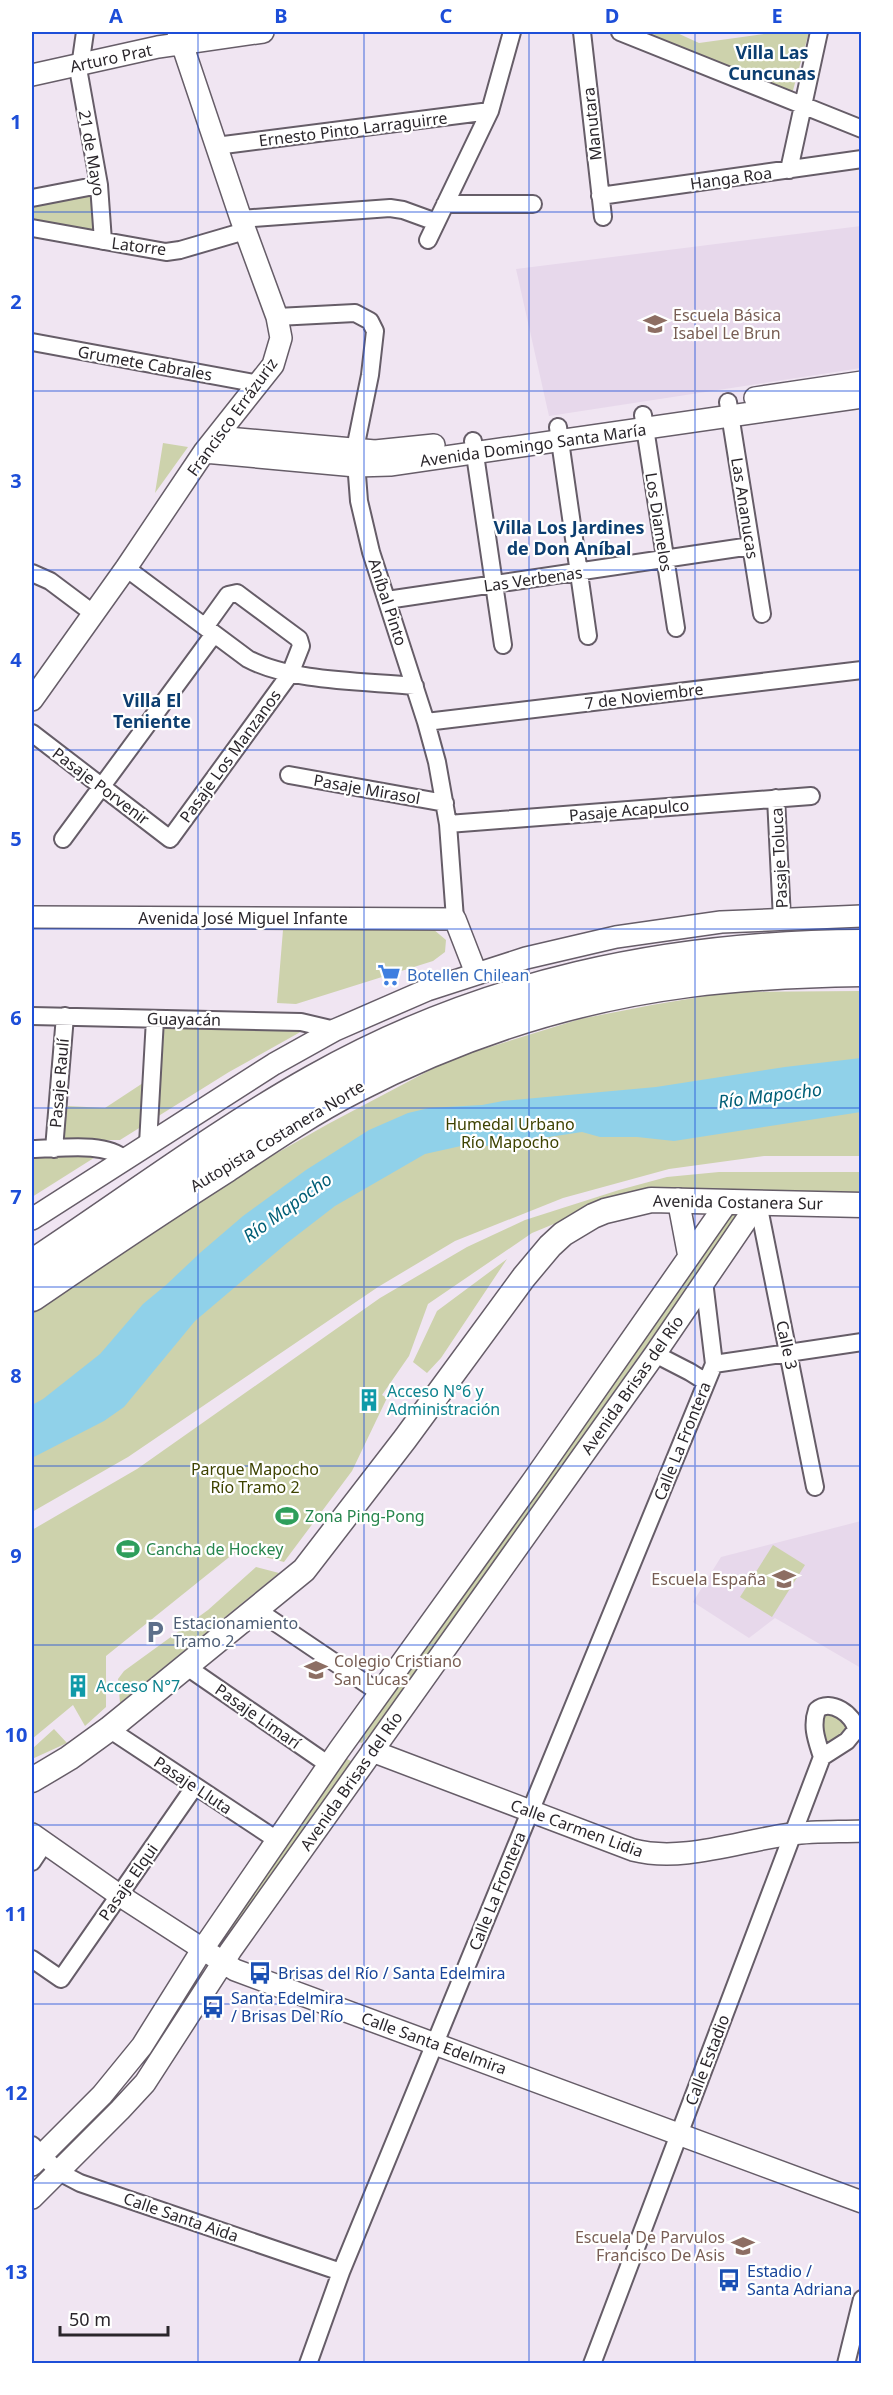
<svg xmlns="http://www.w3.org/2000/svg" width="893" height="2395" viewBox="0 0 893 2395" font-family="'Noto Sans',sans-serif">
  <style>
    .built { fill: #e7d8eb }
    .green { fill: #cdd2ac }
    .water { fill: #90d1e9 }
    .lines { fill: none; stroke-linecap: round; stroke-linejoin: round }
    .minor-casing { stroke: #665d68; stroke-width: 20 }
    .tertiary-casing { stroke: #665d68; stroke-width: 24 }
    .secondary-casing { stroke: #665d68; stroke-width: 27 }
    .motorway-casing { stroke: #665d68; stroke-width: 33 }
    .minor { stroke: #fff; stroke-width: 16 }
    .tertiary { stroke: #fff; stroke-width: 21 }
    .secondary { stroke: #fff; stroke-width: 24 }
    .motorway { stroke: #fff; stroke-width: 30 }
    .grid { fill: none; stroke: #1d4ed8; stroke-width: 1.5; stroke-opacity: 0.55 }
    .labels { text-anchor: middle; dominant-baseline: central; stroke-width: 4.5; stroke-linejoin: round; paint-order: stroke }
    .street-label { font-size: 16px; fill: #2a262b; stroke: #fff }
    .education-label { font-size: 16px; fill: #785e54; stroke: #fff; text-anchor: start }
    .shop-label { font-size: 16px; fill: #366cbe; stroke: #fff; text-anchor: start }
    .park-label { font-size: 16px; fill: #3d4200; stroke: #fff }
    .culture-label { font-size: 16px; fill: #0d838f; stroke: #fff; text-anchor: start }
    .leisure-label { font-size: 16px; fill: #27864d; stroke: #fff; text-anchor: start }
    .service-label { font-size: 16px; fill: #4e5e75; stroke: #fff; text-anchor: start }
    .transit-label { font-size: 16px; fill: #164399; stroke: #fff; text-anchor: start }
    .neighbourhood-label { font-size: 18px; font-weight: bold; fill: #0c3e70; stroke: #fff }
    .water-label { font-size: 18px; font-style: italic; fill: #005e76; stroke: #fff }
    .neatline { fill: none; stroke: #1d4ed8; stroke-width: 2 }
    .grid-label { font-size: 20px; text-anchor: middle; font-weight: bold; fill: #1d4ed8 }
  </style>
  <rect width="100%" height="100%" fill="#f0e5f2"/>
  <path class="built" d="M861 226V368L549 416 516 269Z
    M861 1521V1668L775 1618 749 1638 693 1602 721 1557Z"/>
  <path class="green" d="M639 32H675L699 43 778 32H809L792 94Z
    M94 192 95 234 32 221V205Z
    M163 443 188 447 155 493Z
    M433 929 446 940 445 952 433 961 296 1004 277 1003 283 930Z
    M861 991V1156H764L669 1169 563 1198 455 1241 378 1287 128 1457 32 1512V1310L182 1207 328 1124 451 1059 580 1019 652 1005 730 992Z
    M148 1025 304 1030 229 1072 120 1140H62L68 1106 105 1108 143 1083Z
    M32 1156H97L32 1197Z
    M719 1172H861V1198L583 1212 532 1233 428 1304 409 1356 382 1395 387 1398 352 1471 284 1562 238 1550 106 1656V1707L85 1726 73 1705 32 1739V1530L137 1469 380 1298 467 1247 525 1220 619 1190 667 1177Z
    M730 1210 738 1214V1216L380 1723 362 1743 352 1740Z
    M507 1259 441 1358 427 1373 413 1362 437 1311Z
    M773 1545 805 1565 772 1617 740 1597Z
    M256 1567 279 1573 120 1703 118 1679 124 1671 208 1610Z
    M831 1712 850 1725V1730L833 1744 820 1736 818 1727 826 1713Z
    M54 1729 67 1743 32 1759V1749Z
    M347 1759 351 1761V1765L225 1950 215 1945 342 1760Z"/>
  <path class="water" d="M861 1058V1112L674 1141 637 1137H600L582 1132 489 1146 470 1144 425 1154 335 1206 287 1243 195 1321 124 1407 104 1421 32 1458V1405L43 1399 100 1354 143 1304 166 1285 201 1252 243 1216 306 1170 369 1130 408 1113 429 1108 482 1105 503 1101 656 1087 785 1067Z"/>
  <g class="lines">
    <g class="minor-casing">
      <path id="minor" d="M85 32 79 74 99 185 103 241
        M582 32 603 217
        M620 32 862 129
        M216 146 490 111
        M789 170 819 32
        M600 196 862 159
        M32 198 99 185
        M445 204H533
        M241 219 390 208 403 210 436 222
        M32 228 166 252 180 250 245 231
        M428 240 490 111 512 32
        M277 317 355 313 370 321 375 331 370 375 355 449 359 501 371 552 426 722 437 762 448 824 455 919
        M32 342 259 384
        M728 402 762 614
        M643 415 676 628
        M558 427 588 636
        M473 441 503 645
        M126 568 248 659C291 682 365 681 415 686
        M32 573 50 581 94 614
        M387 600 751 546
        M426 722 862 670
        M32 733 170 839 290 674 301 646 299 639 237 593 228 595 205 627
        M289 775 445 803
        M776 798 782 919
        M448 824 811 796
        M63 839 214 634
        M32 1016 301 1022 335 1030
        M148 1144 155 1019
        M32 1149C57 1149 105 1141 124 1159
        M54 1149 65 1016
        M758 1203 815 1487
        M655 1354 690 1372 706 1382
        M714 1364 862 1342
        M257 1610 380 1693
        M187 1667 329 1765
        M109 1729 277 1840
        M32 1862 44 1844
        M32 1959 61 1979 195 1786
        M32 2145 59 2172 80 2183 341 2272
        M308 2364 341 2272 714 1364 704 1281
        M592 2364 822 1757 847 1741 856 1730C855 1715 830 1698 817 1710 811 1727 817 1741 822 1757
        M846 2364 862 2299"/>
    </g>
    <g class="tertiary-casing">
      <path id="tertiary" d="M32 75 158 47 263 32
        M755 398 862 382
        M216 437 375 451 434 445
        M204 452 356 466 390 465 862 397
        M32 700 126 568 204 452 273 365 281 338 277 317 241 219 178 32
        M32 917 455 919 476 973
        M678 1199 689 1257
        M32 1219 274 1064 335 1030 427 990 526 958 616 937 721 922 862 916
        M372 1751 633 1850C684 1863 742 1840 792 1834 815 1831 839 1832 862 1831
        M32 1834 119 1895 235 1970 862 2202
        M32 2165 102 2095 142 2046 202 1950 339 1750 534 1479 728 1201
        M32 2198 120 2110 145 2083 231 1950 655 1354 758 1203"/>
    </g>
    <g class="secondary-casing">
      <path id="secondary" d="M32 1780 69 1758 109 1729 304 1570 405 1439 524 1277 550 1246 563 1234 593 1216 605 1211 651 1200 862 1205"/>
    </g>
    <g class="motorway-casing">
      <path id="motorway" d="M32 1265C126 1203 216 1135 314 1080 484 984 668 946 862 945
        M32 1296C96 1252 160 1209 226 1167 268 1139 309 1111 354 1088 458 1034 572 997 688 982 746 974 804 972 862 971"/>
    </g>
    <use href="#minor" class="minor"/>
    <use href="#tertiary" class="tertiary"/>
    <use href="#secondary" class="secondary"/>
    <use href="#motorway" class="motorway"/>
  </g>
  <path class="grid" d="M198 32V2364M364 32V2364M529 32V2364M695 32V2364M32 212H862M32 391H862M32 570H862M32 750H862M32 929H862M32 1108H862M32 1287H862M32 1466H862M32 1645H862M32 1825H862M32 2004H862M32 2183H862"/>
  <defs>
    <g id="school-bare" transform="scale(1.8)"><path d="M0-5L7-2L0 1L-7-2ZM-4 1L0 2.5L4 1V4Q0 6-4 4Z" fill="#8d6e63" stroke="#fff" stroke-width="2.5" paint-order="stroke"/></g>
    <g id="supermarket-bare" transform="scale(1.8)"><path d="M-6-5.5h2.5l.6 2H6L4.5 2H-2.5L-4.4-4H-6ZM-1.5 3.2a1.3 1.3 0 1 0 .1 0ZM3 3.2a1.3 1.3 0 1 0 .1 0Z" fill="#3f7fe0" stroke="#fff" stroke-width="2.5" paint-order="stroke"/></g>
    <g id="building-bare" transform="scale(1.8)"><path d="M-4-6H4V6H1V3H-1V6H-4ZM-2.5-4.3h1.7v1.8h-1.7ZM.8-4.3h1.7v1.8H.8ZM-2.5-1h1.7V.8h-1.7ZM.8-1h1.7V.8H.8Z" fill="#0f9aa8" stroke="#fff" stroke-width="2.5" paint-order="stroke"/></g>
    <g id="stadium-bare" transform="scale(1.8)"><path d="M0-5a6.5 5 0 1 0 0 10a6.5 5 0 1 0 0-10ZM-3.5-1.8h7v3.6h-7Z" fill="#2e9e5b" stroke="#fff" stroke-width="2.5" paint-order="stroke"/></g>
    <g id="parking-bare" transform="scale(1.8)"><path d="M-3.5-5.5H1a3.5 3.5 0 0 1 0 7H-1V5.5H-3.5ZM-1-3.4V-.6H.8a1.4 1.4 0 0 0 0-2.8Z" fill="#5c6f8a" stroke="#fff" stroke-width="2.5" paint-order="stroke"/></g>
    <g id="bus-bare" transform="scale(1.8)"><path d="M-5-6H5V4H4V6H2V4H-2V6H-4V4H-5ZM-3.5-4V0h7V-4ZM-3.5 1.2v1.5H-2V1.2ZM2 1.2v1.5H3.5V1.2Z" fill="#1a4fb4" stroke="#fff" stroke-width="2.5" paint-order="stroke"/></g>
  </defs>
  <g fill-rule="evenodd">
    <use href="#school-bare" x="655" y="324"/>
    <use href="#supermarket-bare" x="389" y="975"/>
    <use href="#building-bare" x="369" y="1400"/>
    <use href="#stadium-bare" x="287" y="1516"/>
    <use href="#stadium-bare" x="128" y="1549"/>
    <use href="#school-bare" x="784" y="1579"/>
    <use href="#parking-bare" x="155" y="1632"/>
    <use href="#school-bare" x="316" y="1670"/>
    <use href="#building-bare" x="78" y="1686"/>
    <use href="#bus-bare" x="260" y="1973"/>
    <use href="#bus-bare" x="213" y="2007"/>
    <use href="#school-bare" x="743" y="2246"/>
    <use href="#bus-bare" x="729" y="2280"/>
  </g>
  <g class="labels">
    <g class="street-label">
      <text transform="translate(111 58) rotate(-12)">Arturo Prat</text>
      <text transform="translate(592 124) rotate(-96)">Manutara</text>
      <text transform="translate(353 129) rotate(-7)">Ernesto Pinto Larraguirre</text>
      <text transform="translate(92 153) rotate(80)">21 de Mayo</text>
      <text transform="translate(731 178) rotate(-8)">Hanga Roa</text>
      <text transform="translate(139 246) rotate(7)">Latorre</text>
      <text transform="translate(145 363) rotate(10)">Grumete Cabrales</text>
      <text transform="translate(232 417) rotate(-54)">Francisco Errázuriz</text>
      <text transform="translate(533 445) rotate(-8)">Avenida Domingo Santa María</text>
      <text transform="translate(745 508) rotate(81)">Las Ananucas</text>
      <text transform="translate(659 522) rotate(81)">Los Diamelos</text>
      <text transform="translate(533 579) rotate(-8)">Las Verbenas</text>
      <text transform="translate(388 602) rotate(72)">Aníbal Pinto</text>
      <text transform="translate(644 696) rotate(-7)">7 de Noviembre</text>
      <text transform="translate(230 756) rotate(-54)">Pasaje Los Manzanos</text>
      <text transform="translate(101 786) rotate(37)">Pasaje Porvenir</text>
      <text transform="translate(367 789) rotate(10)">Pasaje Mirasol</text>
      <text transform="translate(629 810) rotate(-5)">Pasaje Acapulco</text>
      <text transform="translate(779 858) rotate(-93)">Pasaje Toluca</text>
      <text x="243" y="918">Avenida José Miguel Infante</text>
      <text transform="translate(184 1019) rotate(1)">Guayacán</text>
      <text transform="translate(59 1083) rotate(-85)">Pasaje Raulí</text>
      <text transform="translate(277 1136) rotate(-31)">Autopista Costanera Norte</text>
      <text transform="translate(738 1202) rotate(1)">Avenida Costanera Sur</text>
      <text transform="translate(787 1345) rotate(78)">Calle 3</text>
      <text transform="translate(632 1385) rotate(-55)">Avenida Brisas del Río</text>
      <text transform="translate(682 1441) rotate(-68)">Calle La Frontera</text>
      <text transform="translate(258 1716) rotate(35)">Pasaje Limarí</text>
      <text transform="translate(351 1781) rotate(-55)">Avenida Brisas del Río</text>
      <text transform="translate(193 1785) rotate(34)">Pasaje Lluta</text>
      <text transform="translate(577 1828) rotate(20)">Calle Carmen Lidia</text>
      <text transform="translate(128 1882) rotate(-55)">Pasaje Elqui</text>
      <text transform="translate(497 1891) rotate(-68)">Calle La Frontera</text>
      <text transform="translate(434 2043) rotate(20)">Calle Santa Edelmira</text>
      <text transform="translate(707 2060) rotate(-69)">Calle Estadio</text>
      <text transform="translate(181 2217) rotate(19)">Calle Santa Aida</text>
    </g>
    <g class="education-label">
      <text x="673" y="315">Escuela Básica<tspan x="673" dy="18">Isabel Le Brun</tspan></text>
      <text x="766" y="1579" text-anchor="end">Escuela España</text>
      <text x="334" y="1661">Colegio Cristiano<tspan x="334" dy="18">San Lucas</tspan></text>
      <text x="725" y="2237" text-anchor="end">Escuela De Parvulos<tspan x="725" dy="18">Francisco De Asis</tspan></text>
    </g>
    <g class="shop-label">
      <text x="407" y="975">Botellen Chilean</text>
    </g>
    <g class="park-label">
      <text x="510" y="1124">Humedal Urbano<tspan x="510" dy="18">Río Mapocho</tspan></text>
      <text x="255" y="1469">Parque Mapocho<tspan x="255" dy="18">Río Tramo 2</tspan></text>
    </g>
    <g class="culture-label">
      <text x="387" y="1391">Acceso N°6 y<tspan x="387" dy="18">Administración</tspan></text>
      <text x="96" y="1686">Acceso N°7</text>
    </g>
    <g class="leisure-label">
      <text x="305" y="1516">Zona Ping-Pong</text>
      <text x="146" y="1549">Cancha de Hockey</text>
    </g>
    <g class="service-label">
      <text x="173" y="1623">Estacionamiento<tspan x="173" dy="18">Tramo 2</tspan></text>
    </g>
    <g class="transit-label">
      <text x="278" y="1973">Brisas del Río / Santa Edelmira</text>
      <text x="231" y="1998">Santa Edelmira<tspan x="231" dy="18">/ Brisas Del Río</tspan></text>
      <text x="747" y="2271">Estadio /<tspan x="747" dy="18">Santa Adriana</tspan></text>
    </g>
    <g class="neighbourhood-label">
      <text x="772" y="52">Villa Las<tspan x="772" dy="21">Cuncunas</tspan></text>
      <text x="569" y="527">Villa Los Jardines<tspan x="569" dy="21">de Don Aníbal</tspan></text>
      <text x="152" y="700">Villa El<tspan x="152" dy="21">Teniente</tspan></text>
    </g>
    <g class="water-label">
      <text transform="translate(770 1095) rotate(-7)">Río Mapocho</text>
      <text transform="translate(287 1207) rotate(-36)">Río Mapocho</text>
    </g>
  </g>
  <rect width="893" height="2395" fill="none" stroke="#ffffff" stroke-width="66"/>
  <path d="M60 2326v9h108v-9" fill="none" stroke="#2a262b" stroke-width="3"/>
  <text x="69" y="2326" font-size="18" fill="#2a262b" stroke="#ffffff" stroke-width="4.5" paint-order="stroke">50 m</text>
  <rect x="33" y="33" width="827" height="2329" class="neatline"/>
  <g class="grid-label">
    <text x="116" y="23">A</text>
    <text x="281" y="23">B</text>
    <text x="446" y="23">C</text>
    <text x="612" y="23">D</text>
    <text x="777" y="23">E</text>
    <text x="16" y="129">1</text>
    <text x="16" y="309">2</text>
    <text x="16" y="488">3</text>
    <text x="16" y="667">4</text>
    <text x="16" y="846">5</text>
    <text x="16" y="1025">6</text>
    <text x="16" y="1204">7</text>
    <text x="16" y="1383">8</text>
    <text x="16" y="1563">9</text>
    <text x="16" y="1742">10</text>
    <text x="16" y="1921">11</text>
    <text x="16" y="2100">12</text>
    <text x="16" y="2279">13</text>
  </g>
</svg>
